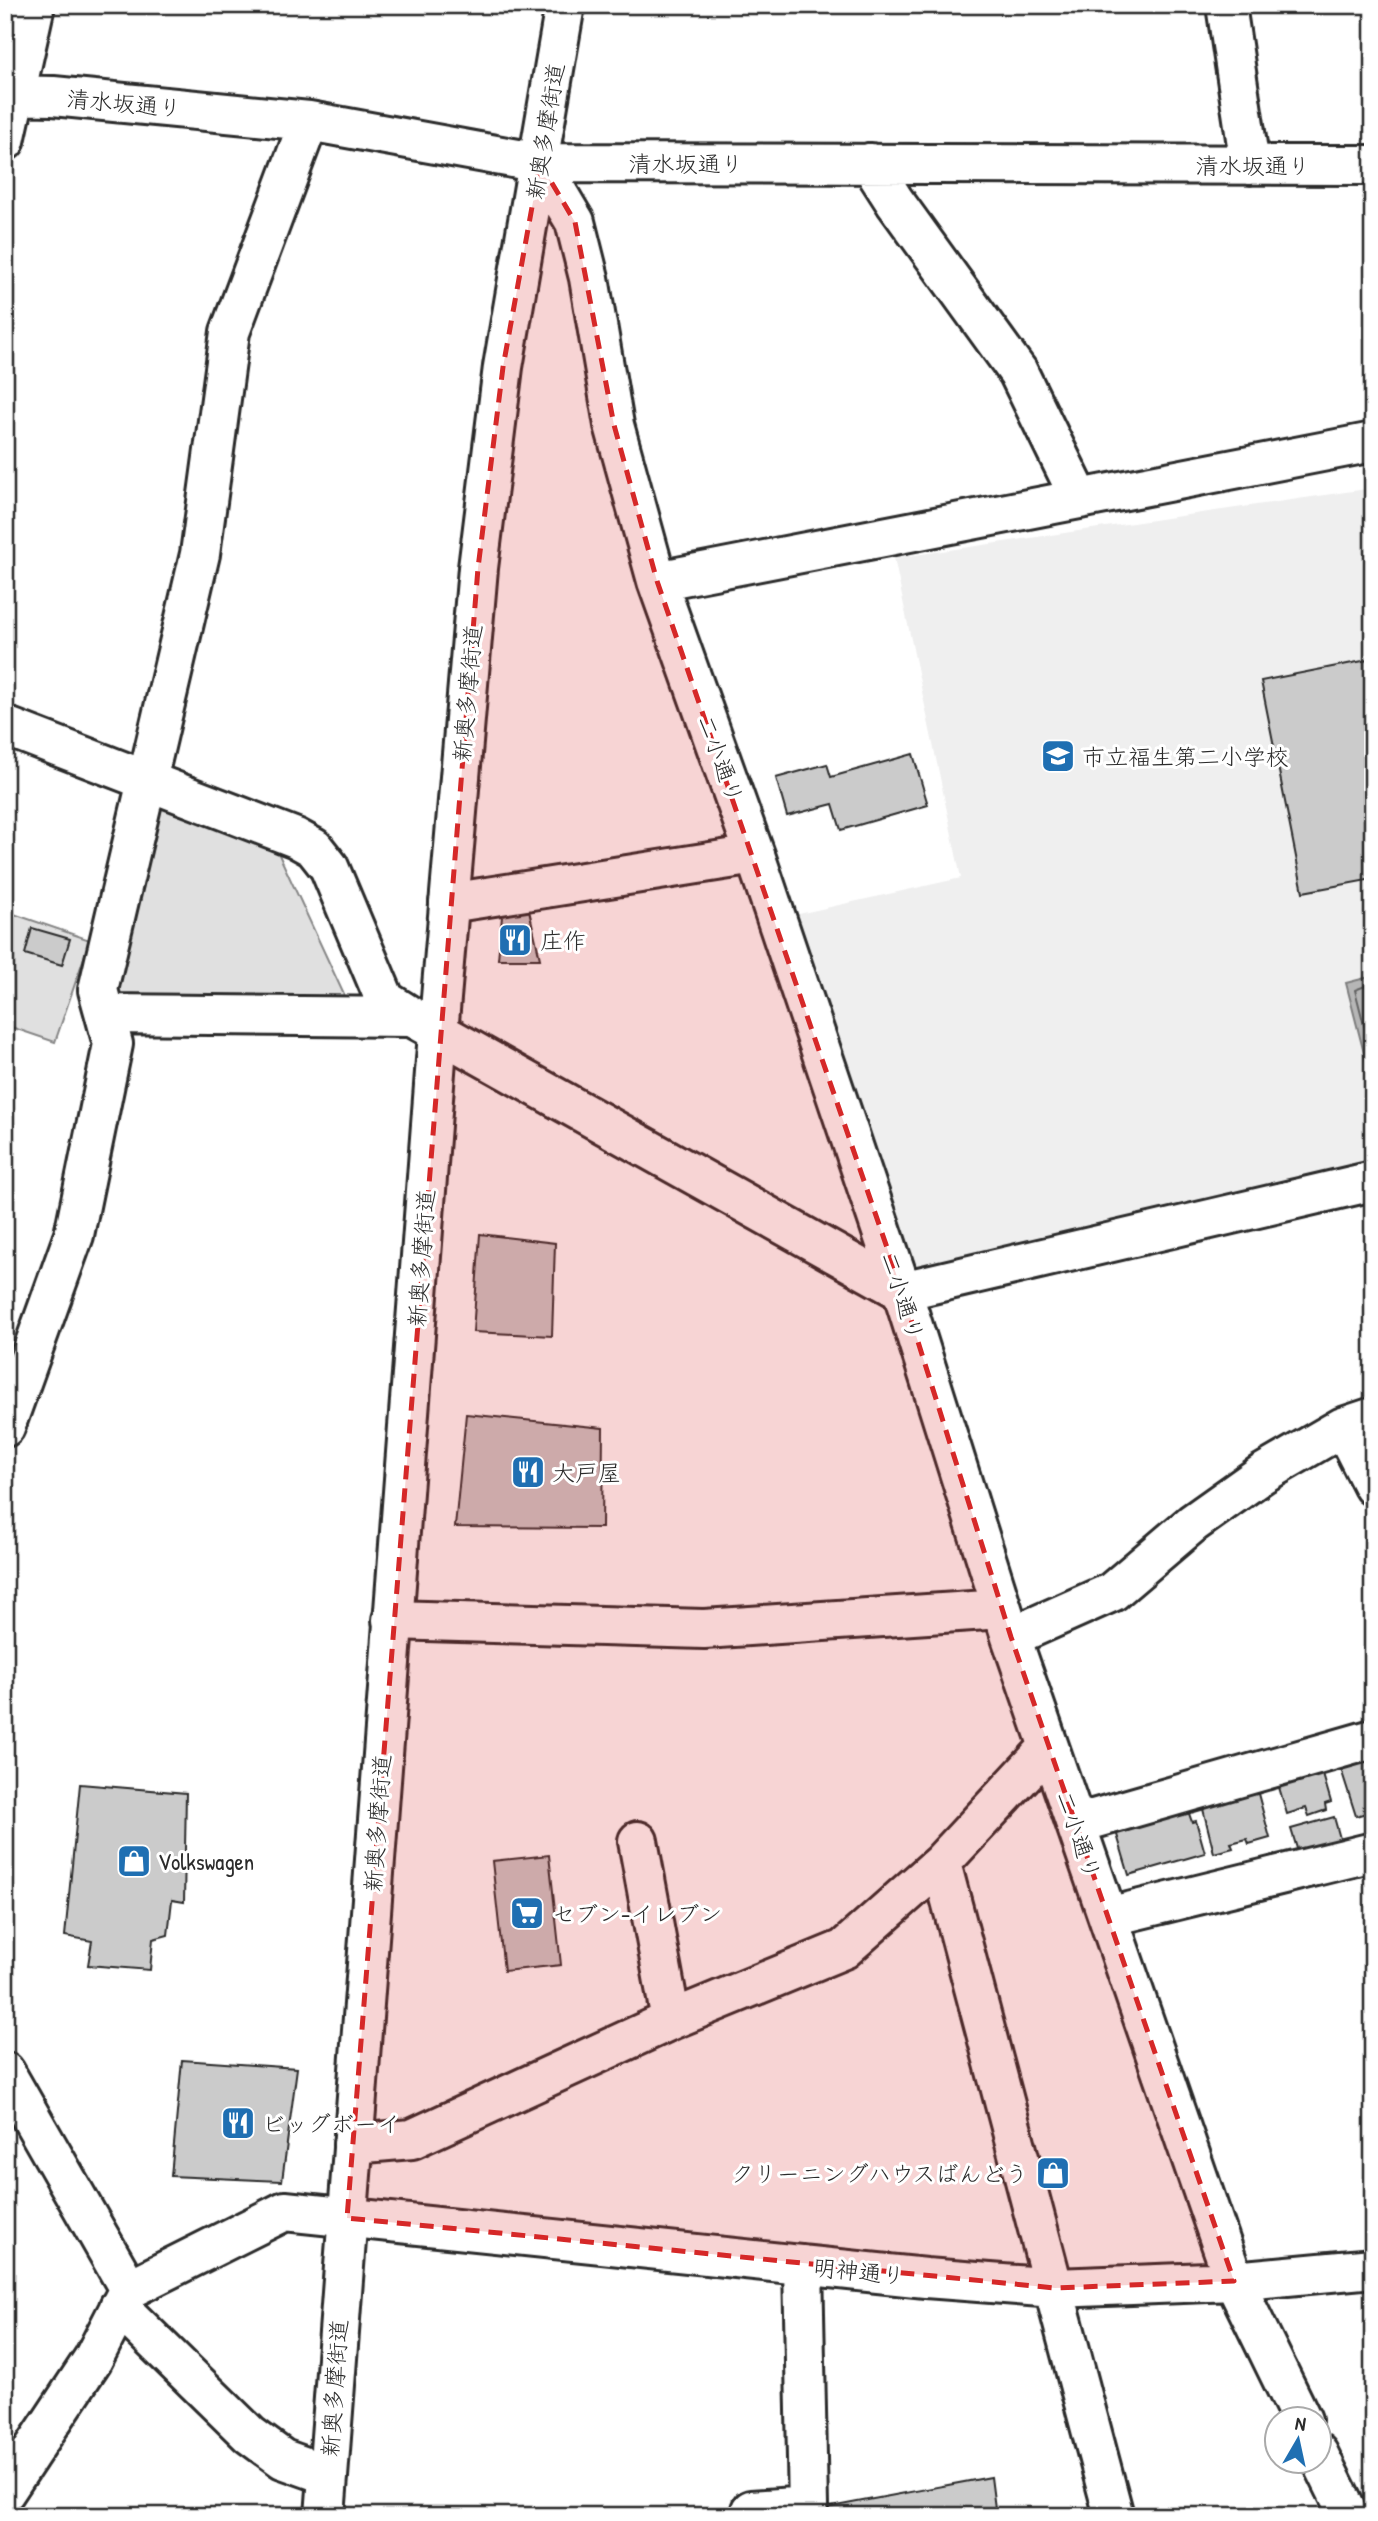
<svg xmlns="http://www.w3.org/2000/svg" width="1378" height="2521" viewBox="0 0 1378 2521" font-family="'Patrick Hand','Klee One',sans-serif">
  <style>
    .built { fill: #efefef }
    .green { fill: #e0e0e0; stroke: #868686; stroke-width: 2 }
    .water { fill: #b6b6b6; stroke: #7e7e7e; stroke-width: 2 }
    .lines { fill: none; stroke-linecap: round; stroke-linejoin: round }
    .shore { stroke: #636363; stroke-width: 2 }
    .building { fill: #cbcbcb; stroke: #2b2b2b; stroke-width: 2 }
    .minor-casing { stroke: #2b2b2b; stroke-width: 44 }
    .major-casing { stroke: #2b2b2b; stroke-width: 44 }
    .minor { stroke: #fff; stroke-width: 38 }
    .major { stroke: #fff; stroke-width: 38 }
    .marked { fill: #d62828; fill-opacity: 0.2; stroke: #d62828; stroke-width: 5; stroke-dasharray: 14 9; stroke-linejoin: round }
    .labels { text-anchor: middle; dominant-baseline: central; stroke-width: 6; stroke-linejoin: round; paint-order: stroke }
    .street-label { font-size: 23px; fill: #2b2b2b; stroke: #fff }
    .poi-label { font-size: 23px; fill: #2b2b2b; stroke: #fff; text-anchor: start }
  </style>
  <rect width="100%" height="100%" fill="#fff"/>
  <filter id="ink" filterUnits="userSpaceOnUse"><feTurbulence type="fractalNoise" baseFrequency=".0143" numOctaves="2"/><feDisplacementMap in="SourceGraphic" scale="14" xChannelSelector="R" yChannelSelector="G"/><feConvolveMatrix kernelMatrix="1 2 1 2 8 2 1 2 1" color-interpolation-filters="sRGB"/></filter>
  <g filter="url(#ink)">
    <path class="built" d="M1373 488V1162L917 1271 794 915 961 878 894 558Z"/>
    <path class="green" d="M149 800 275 846 346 999 117 1004Z
      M5 911 90 940 55 1042 5 1025Z"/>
    <path class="water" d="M1373 976V1088L1346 983Z"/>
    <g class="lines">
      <path class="shore" d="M1373 983 1355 990 1373 1060"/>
    </g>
    <path class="building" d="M1373 659V879L1303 892 1261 681Z
      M913 754 928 805 841 830 833 804 787 816 776 778 827 764 831 777Z
      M503 906 529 910 540 959H498Z
      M32 928 70 939 62 965 25 954Z
      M480 1234 555 1243 552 1336 473 1332Z
      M466 1414 603 1428 602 1528 455 1527Z
      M1373 1759V1811L1356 1816 1341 1769Z
      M1322 1771 1331 1802 1325 1804 1326 1810 1309 1816 1306 1808 1287 1814 1278 1784Z
      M80 1784 186 1793 184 1902 172 1900 168 1935 153 1939 150 1970 88 1965 92 1941 65 1936Z
      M1257 1790 1270 1838 1249 1844 1247 1839 1231 1843 1233 1848 1214 1853 1202 1805Z
      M1187 1808 1192 1822 1196 1821 1205 1853 1129 1875 1115 1828Z
      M1334 1817 1341 1842 1299 1855 1291 1829Z
      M549 1855 561 1965 504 1971 492 1861Z
      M182 2060 297 2068 282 2181 171 2176Z
      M991 2477 996 2516H826L825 2508Z"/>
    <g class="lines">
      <g class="minor-casing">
        <path id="minor" d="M1226 5 1250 165
          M5 95 53 96 309 121 540 163 1373 165
          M5 141 35 5
          M540 163 575 222 589 278 614 425 657 581 755 855 902 1291 1011 1637 1234 2281 1302 2420
          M870 163 895 202 1018 372 1080 499
          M657 581 1373 442
          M5 726 296 838 314 848 329 867 385 1000 412 1017
          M449 903 755 855
          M105 1014 412 1017 902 1291 1373 1181
          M5 1427 74 1235 113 1044 98 990 200 554 230 332 309 121
          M1343 1427 1373 1486
          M392 1620 704 1629 1002 1609
          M1011 1637 1112 1592 1193 1523 1262 1474 1343 1427 1373 1417
          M1076 1824 1373 1739
          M638 1841 671 2020
          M941 1863 1114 2516
          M1108 1917 1373 1852
          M5 2072 129 2289
          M353 2144 412 2139 671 2020 844 1949 941 1863 1049 1747
          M119 2307 250 2435 283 2459 328 2475
          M1318 2453 1349 2516
          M5 2492 93 2359 129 2289 285 2211 926 2278 1055 2288 1234 2281 1373 2268
          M751 2510 808 2506 803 2265"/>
      </g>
      <g class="major-casing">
        <path id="major" d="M325 2516 438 1033 478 568 503 367 565 5"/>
      </g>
      <use href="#minor" class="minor"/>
      <use href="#major" class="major"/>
    </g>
  </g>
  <path class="marked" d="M540 163 575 222 614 425 657 581 902 1291 1011 1637 1234 2281 1055 2288 347 2218 478 568 503 367Z"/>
  <defs>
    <g id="school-square" transform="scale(1.75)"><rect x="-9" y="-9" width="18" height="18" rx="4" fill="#1f6fb2" stroke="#fff"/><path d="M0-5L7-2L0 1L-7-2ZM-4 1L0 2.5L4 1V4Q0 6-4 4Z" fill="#fff"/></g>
    <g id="restaurant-square" transform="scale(1.75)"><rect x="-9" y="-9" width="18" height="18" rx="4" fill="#1f6fb2" stroke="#fff"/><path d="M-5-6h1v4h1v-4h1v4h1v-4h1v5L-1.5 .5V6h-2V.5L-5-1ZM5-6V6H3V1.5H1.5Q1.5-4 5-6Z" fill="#fff"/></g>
    <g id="shop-square" transform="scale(1.75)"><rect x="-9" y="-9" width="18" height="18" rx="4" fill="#1f6fb2" stroke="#fff"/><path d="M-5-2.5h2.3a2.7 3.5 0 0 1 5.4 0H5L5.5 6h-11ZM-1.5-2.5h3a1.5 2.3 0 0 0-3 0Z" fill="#fff"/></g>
    <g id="supermarket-square" transform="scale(1.75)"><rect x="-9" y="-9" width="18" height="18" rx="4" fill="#1f6fb2" stroke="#fff"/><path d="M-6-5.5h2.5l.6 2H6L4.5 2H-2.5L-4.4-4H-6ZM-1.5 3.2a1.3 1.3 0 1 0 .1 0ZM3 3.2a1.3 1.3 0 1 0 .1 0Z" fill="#fff"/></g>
  </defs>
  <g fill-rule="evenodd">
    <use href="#school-square" x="1058" y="756"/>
    <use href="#restaurant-square" x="515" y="940"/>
    <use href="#restaurant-square" x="528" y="1472"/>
    <use href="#shop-square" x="134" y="1861"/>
    <use href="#supermarket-square" x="527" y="1913"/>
    <use href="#restaurant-square" x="238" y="2123"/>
    <use href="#shop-square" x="1053" y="2173"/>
  </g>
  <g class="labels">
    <g class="street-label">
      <text transform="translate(124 103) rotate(5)">清水坂通り</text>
      <text transform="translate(545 131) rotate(-81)">新奥多摩街道</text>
      <text x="686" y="163">清水坂通り</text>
      <text x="1253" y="165">清水坂通り</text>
      <text transform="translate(467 693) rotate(-85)">新奥多摩街道</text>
      <text transform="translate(721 759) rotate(70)">二小通り</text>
      <text transform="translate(421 1258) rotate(-86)">新奥多摩街道</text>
      <text transform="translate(903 1296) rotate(72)">二小通り</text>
      <text transform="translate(377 1823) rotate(-86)">新奥多摩街道</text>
      <text transform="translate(1079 1835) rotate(71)">二小通り</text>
      <text transform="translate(859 2271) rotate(6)">明神通り</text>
      <text transform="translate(334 2388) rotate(-86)">新奥多摩街道</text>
    </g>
    <g class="poi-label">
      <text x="1082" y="756">市立福生第二小学校</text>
      <text x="540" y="940">庄作</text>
      <text x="552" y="1472">大戸屋</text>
      <text x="158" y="1861">Volkswagen</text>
      <text x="552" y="1913">セブン-イレブン</text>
      <text x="262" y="2123">ビッグボーイ</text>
      <text x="1028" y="2173" text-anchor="end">クリーニングハウスばんどう</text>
    </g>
  </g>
  <rect width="1378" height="2521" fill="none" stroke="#fff" stroke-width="28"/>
  <rect x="14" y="14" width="1350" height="2493" fill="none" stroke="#2b2b2b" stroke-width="2.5" filter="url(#ink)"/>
  <g transform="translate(1298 2440) rotate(9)"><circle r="33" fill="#ffffff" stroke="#aaaaaa" stroke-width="2"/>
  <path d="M0-5L12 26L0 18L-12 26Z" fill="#1f6fb2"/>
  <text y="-10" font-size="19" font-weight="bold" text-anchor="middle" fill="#2b2b2b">N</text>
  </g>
</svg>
